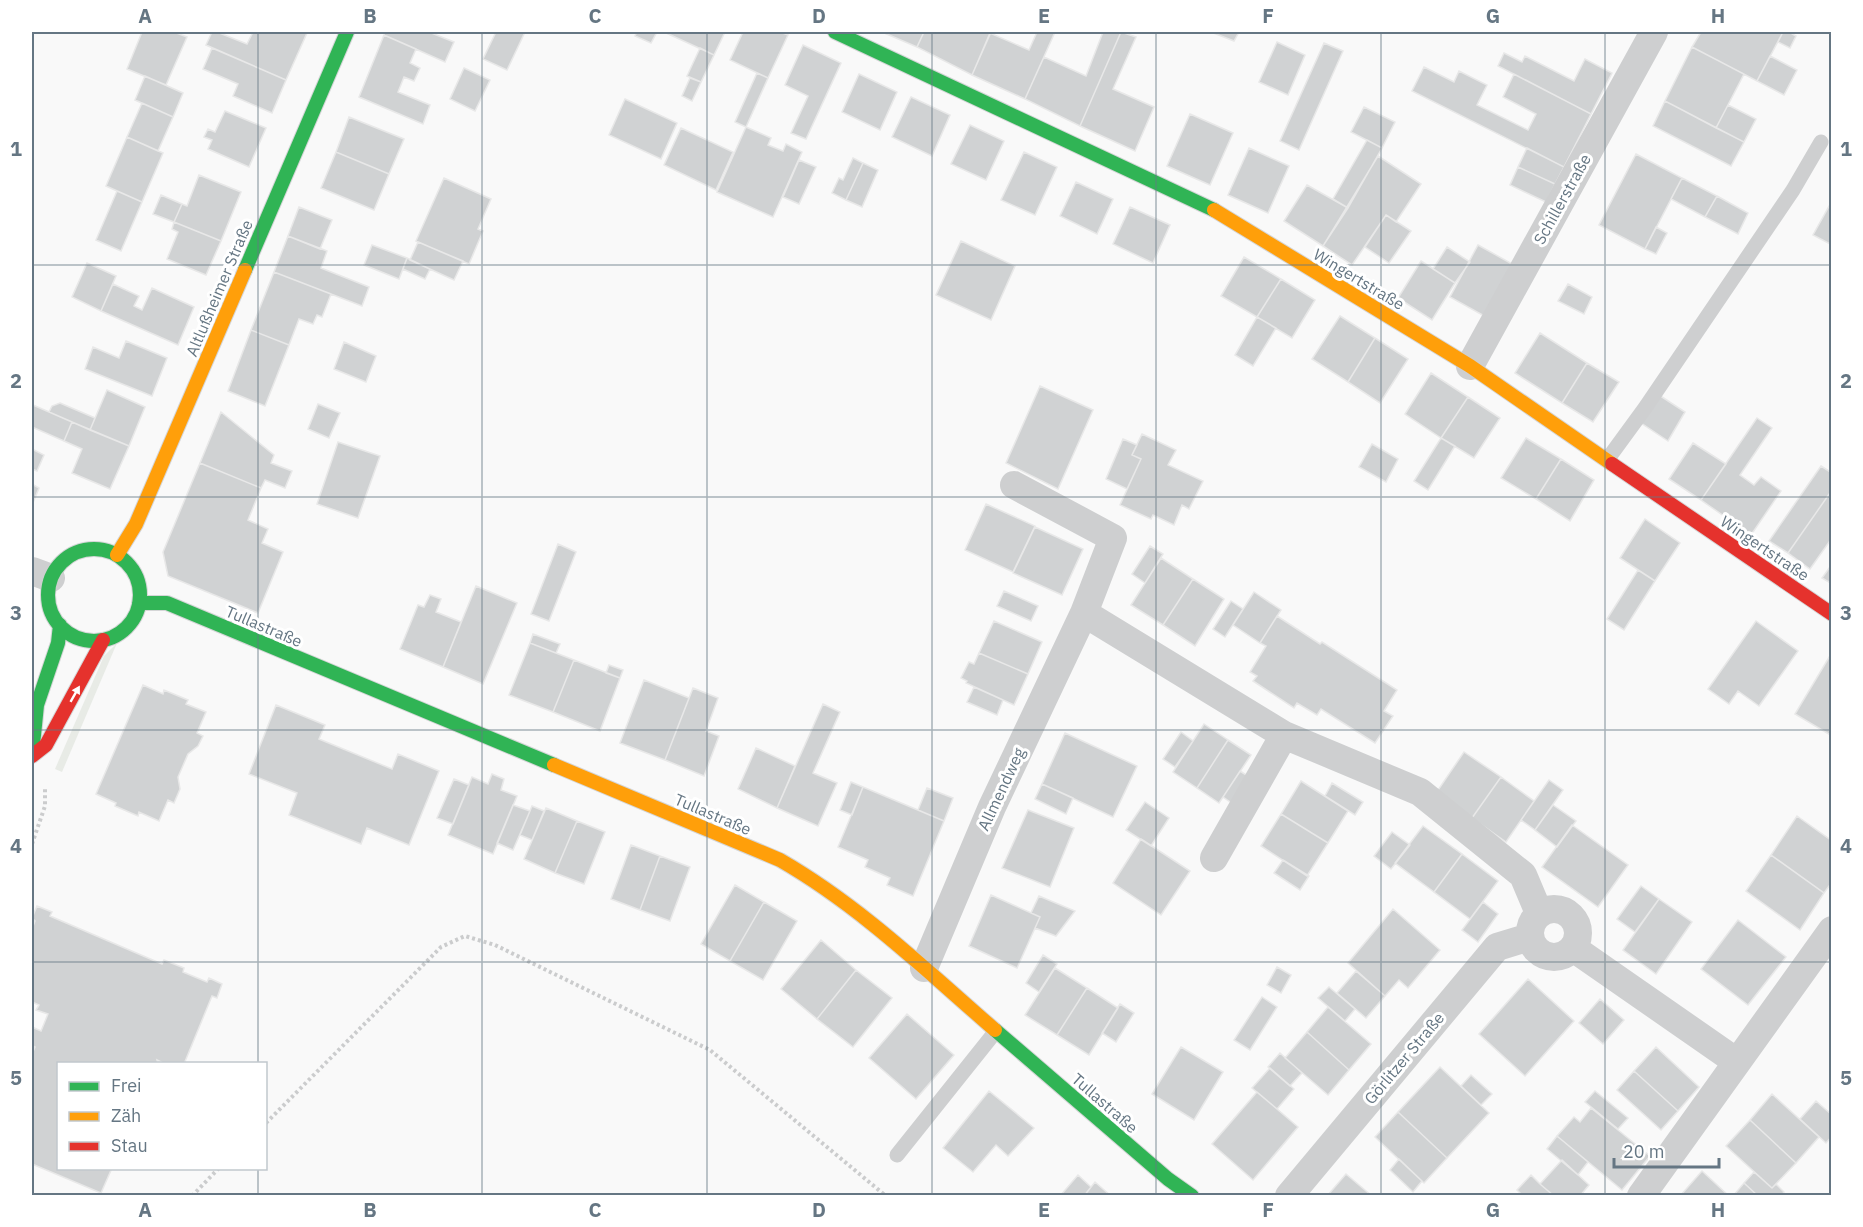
<svg xmlns="http://www.w3.org/2000/svg" width="1863" height="1227" viewBox="0 0 1863 1227" font-family="'IBM Plex Sans',sans-serif">
  <style>
    .green { fill: #e8ebe6 }
    .building { fill: #d0d2d3; stroke: #e8e8e8; stroke-width: 1.5 }
    .lines { fill: none; stroke-linecap: round; stroke-linejoin: round }
    .fast-casing { stroke: #d5d6d7; stroke-width: 16 }
    .slow-casing { stroke: #d5d6d7; stroke-width: 16 }
    .jam-casing { stroke: #d5d6d7; stroke-width: 16 }
    .path { stroke: #cbcccd; stroke-width: 4; stroke-dasharray: 3 3; stroke-linecap: butt }
    .lane { stroke: #cecfd0; stroke-width: 15 }
    .street { stroke: #cecfd0; stroke-width: 28 }
    .fast { stroke: #30b455; stroke-width: 14 }
    .slow { stroke: #ff9f0a; stroke-width: 14 }
    .jam { stroke: #e5322d; stroke-width: 14 }
    .oneway { fill: #fff }
    .grid { fill: none; stroke: #657683; stroke-width: 1.5; stroke-opacity: 0.55 }
    .labels { text-anchor: middle; dominant-baseline: central; stroke-width: 6; stroke-linejoin: round; paint-order: stroke }
    .street-label { font-size: 16px; fill: #657683; stroke: #fff }
    .neatline { fill: none; stroke: #657683; stroke-width: 2 }
    .grid-label { font-size: 20px; text-anchor: middle; font-weight: bold; fill: #657683 }
  </style>
  <rect width="100%" height="100%" fill="#f9f9f9"/>
  <path class="green" d="M117 643 62 772 55 769 104 656Z"/>
  <path class="building" d="M142 32H174L187 37 166 85 127 69Z
    M212 32H217L247 44 253 32 307 33 286 80 206 45Z
    M385 32H429L454 42 445 62 384 35Z
    M496 32H525L507 70 483 59Z
    M637 32H657L651 43 635 36Z
    M664 32H725L714 55Z
    M743 32H780L788 35 768 78 730 60Z
    M882 32H924L917 47Z
    M924 32H991L972 75 917 47Z
    M1037 32H1055L1025 99 972 75 990 33 1029 50Z
    M1103 32H1121L1080 126 1025 99 1044 57 1086 76Z
    M1121 32 1136 37 1113 89 1154 107 1135 151 1080 126Z
    M1211 32H1239L1234 41Z
    M1701 32H1783L1757 81 1692 47Z
    M1783 32H1789L1796 36 1790 48 1778 42Z
    M384 35 416 49 410 63 420 68 414 81 404 77 398 92 430 105 423 124 359 97Z
    M1277 42 1305 55 1288 95 1259 82Z
    M1324 43 1343 51 1299 150 1280 141Z
    M803 45 841 63 806 139 791 133 808 96 785 85Z
    M1692 47 1744 74 1716 128 1665 101Z
    M212 48 286 80 272 113 233 96 238 84 203 69Z
    M700 48 714 55 701 82 687 76Z
    M1504 53 1522 62 1525 56 1574 81 1585 59 1612 73 1591 114 1498 66Z
    M1770 56 1797 70 1784 95 1757 81Z
    M1424 67 1454 82 1459 71 1487 85 1477 105 1528 130 1536 114 1503 97 1514 74 1591 114 1564 167 1412 91Z
    M464 68 490 80 475 111 450 99Z
    M757 73 768 78 746 127 735 122Z
    M859 74 897 92 880 130 842 112Z
    M145 76 183 93 173 117 135 100Z
    M690 78 701 82 692 101 682 96Z
    M911 97 950 115 932 156 892 137Z
    M625 99 677 123 661 159 609 135Z
    M1665 101 1744 142 1731 166 1653 126Z
    M142 103 173 117 158 151 127 137Z
    M1728 105 1756 119 1744 142 1716 128Z
    M1364 107 1395 122 1382 148 1351 132Z
    M225 111 266 128 249 167 208 149 212 140 204 137 208 129 215 132Z
    M1190 114 1233 133 1210 185 1167 166Z
    M349 117 404 139 389 174 336 152Z
    M970 125 1004 141 986 180 951 164Z
    M746 127 771 138 768 145 783 151 786 144 802 152 773 217 717 192Z
    M681 128 733 152 716 190 664 165Z
    M127 137 163 153 142 202 106 186Z
    M1367 140 1382 148 1348 208 1333 199Z
    M1249 148 1289 166 1268 213 1228 195Z
    M1527 148 1564 167 1555 184 1518 167Z
    M336 152 389 174 374 210 321 188Z
    M1024 152 1057 167 1035 215 1001 200Z
    M1636 154 1682 178 1645 249 1599 225Z
    M1378 156 1421 184 1396 222 1386 215 1352 265 1323 246Z
    M853 158 863 163 846 200 832 193 839 178 843 180Z
    M799 160 816 167 799 204 783 197Z
    M863 163 878 170 862 207 846 200Z
    M1518 167 1555 184 1546 202 1510 185Z
    M199 175 241 192 221 241 174 222 182 204 187 206Z
    M444 178 491 199 478 229 483 231 469 264 416 241Z
    M1682 178 1717 196 1705 217 1671 199Z
    M1076 182 1113 199 1097 234 1060 216Z
    M1307 185 1348 208 1323 246 1284 221Z
    M117 191 142 202 121 251 96 240Z
    M161 195 182 204 174 222 153 214Z
    M1717 196 1748 213 1738 234 1705 217Z
    M1832 201V245L1813 235Z
    M299 207 332 220 320 249 288 236Z
    M1130 207 1170 225 1153 263 1113 244Z
    M1386 215 1411 231 1389 263 1365 247Z
    M174 222 221 241 206 275 167 259 178 232 172 229Z
    M1656 227 1667 233 1656 254 1645 249Z
    M288 236 327 251 321 268 369 287 362 306 274 272Z
    M961 241 1015 266 991 320 936 295Z
    M418 242 463 261 454 280 410 260Z
    M372 245 407 258 399 279 364 265Z
    M1478 245 1514 265 1486 317 1450 297Z
    M1447 247 1470 262 1455 283 1433 269Z
    M1244 257 1281 279 1257 317 1221 296Z
    M407 258 430 269 425 279 403 269Z
    M1421 261 1455 283 1432 320 1398 298Z
    M87 263 116 276 101 311 72 297Z
    M274 272 331 294 322 317 317 315 313 324 299 319 289 345 251 330Z
    M1281 279 1315 300 1292 338 1257 317Z
    M113 284 139 296 134 306 142 310 152 288 194 307 178 345 101 311Z
    M1568 284 1592 297 1584 314 1558 301Z
    M1340 316 1375 338 1348 382 1312 359Z
    M1257 317 1276 328 1253 366 1235 355Z
    M251 330 289 345 265 406 228 391Z
    M1540 333 1587 363 1562 403 1515 373Z
    M1375 338 1408 359 1380 403 1348 382Z
    M126 341 167 358 152 396 85 369 93 347 119 358Z
    M344 342 376 356 366 382 334 369Z
    M1587 363 1619 382 1593 422 1562 403Z
    M1431 373 1468 397 1441 438 1405 414Z
    M1040 386 1093 410 1058 489 1006 463Z
    M107 390 145 407 129 446 90 430Z
    M1659 395 1685 412 1668 441 1641 423Z
    M1468 397 1500 418 1474 458 1441 438Z
    M60 403 95 418 90 430 49 412 52 406Z
    M318 404 340 413 329 438 308 429Z
    M33 405 72 422 64 441 32 427V409Z
    M221 412 274 455 271 463 292 471 285 488 265 480 261 488 200 463Z
    M1757 418 1772 428 1740 475 1754 485 1761 477 1781 491 1751 535 1701 500Z
    M72 422 129 446 110 489 72 473 82 449 64 441Z
    M1142 434 1176 450 1168 465 1203 481 1189 509 1182 505 1174 525 1153 515 1151 519 1120 505 1141 459 1132 455Z
    M1441 438 1455 446 1428 490 1414 481Z
    M1526 438 1561 459 1536 499 1501 478Z
    M1123 439 1137 445 1132 455 1141 459 1127 489 1106 479Z
    M338 442 380 456 358 518 317 504Z
    M1693 443 1726 464 1701 500 1669 479Z
    M1372 444 1398 459 1386 482 1359 467Z
    M32 449 44 455 37 471 32 469Z
    M1561 459 1594 480 1570 521 1536 499Z
    M200 463 261 488 248 520 268 529 262 543 283 552 258 613 168 576 163 552Z
    M1821 466 1832 473V490L1788 553 1769 541Z
    M32 484 39 488 32 505Z
    M1832 490V538L1810 569 1788 553Z
    M986 504 1035 526 1013 572 965 550Z
    M1645 519 1680 543 1655 581 1620 558Z
    M1035 527 1083 549 1062 595 1013 573Z
    M558 544 576 552 549 621 531 614Z
    M1150 546 1163 554 1145 583 1132 574Z
    M1161 558 1193 579 1163 625 1131 605Z
    M1832 564V584L1822 578Z
    M1638 570 1655 581 1624 630 1607 619Z
    M1193 579 1224 599 1195 646 1163 625Z
    M476 586 517 603 483 684 443 667Z
    M1004 591 1038 606 1031 621 997 606Z
    M1254 592 1281 610 1260 643 1233 625Z
    M430 595 441 599 436 612 461 622 443 667 400 649 418 605 424 607Z
    M1231 601 1243 609 1225 637 1213 629Z
    M1277 616 1320 644 1322 642 1397 690 1384 711 1393 716 1375 743 1321 709 1317 715 1297 703 1294 708 1253 681 1257 676 1250 672 1266 646 1260 643Z
    M994 621 1042 642 1028 674 979 653Z
    M1756 621 1798 651 1759 706 1738 691 1729 704 1708 689Z
    M533 634 560 644 556 653 530 643Z
    M530 643 574 660 553 712 509 695Z
    M979 653 1028 674 1014 705 966 683 967 681 961 678 969 662 974 664Z
    M1831 654H1832V736L1795 714Z
    M574 660 620 678 600 731 553 712Z
    M609 665 623 670 620 678 606 673Z
    M644 680 689 698 665 760 620 743Z
    M143 685 163 694 164 690 188 700 186 704 206 712 197 733 203 736 198 746 188 754 178 777 180 789 174 803 168 800 159 821 139 812 138 816 115 806 116 803 96 794Z
    M974 687 1003 700 997 715 967 702Z
    M693 688 718 698 706 731 719 736 704 776 665 760Z
    M823 704 840 712 813 773 837 783 818 826 777 808Z
    M276 705 325 725 319 739 392 769 398 754 439 771 409 845 367 828 361 844 289 815 297 793 249 774Z
    M1204 724 1228 740 1197 788 1173 772Z
    M1181 732 1193 741 1175 767 1163 759Z
    M1065 733 1137 766 1113 817 1042 784Z
    M1228 740 1251 755 1219 803 1197 788Z
    M756 748 795 766 777 808 738 789Z
    M1464 752 1501 777 1472 818 1436 793Z
    M1240 771 1254 780 1236 806 1223 797Z
    M492 774 504 779 501 790 517 796 493 854 448 835 472 777 488 784Z
    M1501 777 1534 801 1506 842 1472 818Z
    M454 779 469 785 453 824 437 818Z
    M1549 780 1563 790 1535 830 1521 820Z
    M1301 781 1348 811 1328 843 1281 814Z
    M851 782 863 787 852 815 840 810Z
    M1332 783 1363 802 1355 815 1325 796Z
    M1042 784 1073 798 1066 814 1035 799Z
    M863 787 944 821 913 896 887 885 890 878 865 867 868 860 838 847Z
    M927 788 953 798 944 821 918 810Z
    M1145 802 1169 818 1151 846 1126 830Z
    M513 805 530 811 513 850 497 843Z
    M1553 805 1576 821 1557 847 1535 830Z
    M532 806 544 811 532 840 520 835Z
    M546 808 577 821 555 873 524 859Z
    M1028 810 1074 828 1050 887 1002 868Z
    M1281 814 1328 843 1307 876 1261 846Z
    M1797 816 1832 841V882L1824 893 1771 855Z
    M577 821 605 832 584 884 555 873Z
    M1572 825 1628 865 1598 907 1542 867Z
    M1423 826 1462 854 1434 892 1395 863Z
    M1392 832 1410 845 1391 869 1374 856Z
    M1141 839 1190 871 1161 915 1113 883Z
    M631 845 660 856 640 910 611 899Z
    M1462 854 1498 881 1470 919 1434 892Z
    M1771 855 1824 893 1800 930 1746 891Z
    M660 856 690 867 670 921 640 910Z
    M1283 860 1309 876 1300 890 1274 873Z
    M735 885 764 902 730 961 701 944Z
    M1641 886 1659 899 1635 932 1617 919Z
    M991 895 1040 917 1017 968 969 946Z
    M1039 896 1075 911 1056 936 1035 928 1040 917 1031 913Z
    M1659 899 1692 922 1656 974 1623 950Z
    M764 902 797 921 763 980 730 961Z
    M1483 902 1498 914 1478 942 1462 930Z
    M37 906 52 912 50 916 162 964 164 960 184 968 183 972 207 982 209 978 222 984 217 998 212 996 184 1064H165L157 1060 158 1064H58V1168H112L101 1193 32 1164V1054L35 1047 32 1045V1027L41 1031 48 1014 36 1010 39 1005 32 1002V929L35 921 32 918Z
    M1393 909 1440 950 1408 988 1399 980 1385 996 1348 963Z
    M1738 920 1786 957 1748 1005 1701 969Z
    M821 940 856 970 817 1019 781 989Z
    M1043 955 1057 964 1039 992 1026 983Z
    M1277 967 1291 975 1281 993 1267 985Z
    M1055 968 1087 988 1057 1035 1025 1015Z
    M856 970 892 998 853 1047 817 1019Z
    M1356 971 1385 996 1366 1018 1337 993Z
    M1528 979 1574 1021 1525 1076 1479 1034Z
    M1329 987 1355 1009 1345 1021 1318 998Z
    M1087 988 1118 1008 1089 1055 1057 1035Z
    M1262 997 1277 1007 1250 1050 1234 1040Z
    M1600 999 1624 1020 1603 1044 1579 1023Z
    M1120 1004 1134 1013 1116 1042 1102 1033Z
    M1328 1007 1371 1044 1349 1070 1307 1032Z
    M907 1014 954 1055 916 1099 869 1058Z
    M1307 1032 1349 1070 1328 1095 1285 1058Z
    M1181 1047 1223 1072 1194 1120 1152 1094Z
    M1656 1047 1699 1087 1678 1111 1634 1071Z
    M1280 1053 1302 1073 1290 1086 1268 1067Z
    M1440 1067 1489 1113 1447 1158 1398 1112Z
    M1270 1068 1294 1089 1277 1109 1252 1088Z
    M1634 1071 1678 1111 1661 1130 1617 1090Z
    M1471 1075 1492 1094 1481 1105 1461 1086Z
    M989 1091 1034 1128 1008 1156 996 1145 973 1172 943 1148Z
    M1595 1091 1628 1118 1618 1129 1585 1102Z
    M1257 1092 1298 1127 1253 1180 1212 1144Z
    M1772 1094 1819 1137 1796 1163 1750 1120Z
    M1816 1101 1832 1115V1136L1826 1143 1800 1119Z
    M1591 1108 1650 1156 1622 1190 1557 1136 1574 1117 1580 1122Z
    M1398 1112 1447 1158 1424 1183 1375 1137Z
    M1750 1120 1796 1163 1772 1188 1726 1146Z
    M1557 1136 1588 1162 1578 1175 1547 1149Z
    M1399 1159 1422 1181 1413 1192 1390 1170Z
    M1562 1160 1589 1185 1580 1196H1554L1540 1184Z
    M1702 1171 1729 1196H1680Z
    M1754 1172 1772 1188 1776 1184 1784 1192 1781 1196H1758L1744 1183Z
    M1346 1174 1372 1196H1327Z
    M1078 1175 1091 1187 1084 1196H1060Z
    M1531 1175 1540 1184 1554 1196H1523L1517 1190Z
    M1095 1182 1111 1196H1084Z
    M1744 1183 1758 1196H1733Z"/>
  <g class="lines">
    <g class="fast-casing">
      <path id="fast" d="M835 32 1214 210
        M245 270 347 32
        M48 595a46 46 0 1 1 92 0a46 46 0 1 1-92 0Z
        M139 603H167L554 765
        M32 755 37 705 58 643 60 625
        M995 1030 1168 1179 1192 1196"/>
    </g>
    <g class="slow-casing">
      <path id="slow" d="M1214 210 1470 366 1612 464
        M117 555 136 524 245 270
        M554 765 780 860C860 906 926 970 995 1030"/>
    </g>
    <g class="jam-casing">
      <path id="jam" d="M1612 464 1832 614
        M32 756 46 745 103 640"/>
    </g>
    <path class="path" d="M32 844 45 806V787
      M266 1123 441 947 465 936 495 945 710 1050 886 1196
      M192 1196 219 1168"/>
    <path class="lane" d="M1607 460 1645 408 1793 190 1821 142
      M897 1155 996 1031"/>
    <path class="street" d="M1470 366 1654 32
      M32 571 51 578
      M1084 613 1284 735 1420 792 1523 875 1539 913
      M1214 858 1284 735
      M1530 933a24 24 0 1 1 48 0a24 24 0 1 1-48 0Z
      M1573 948 1737 1062
      M924 968 992 807 1084 613 1113 538 1014 485
      M1289 1196 1497 947 1530 937
      M1641 1196 1832 930"/>
    <use href="#fast" class="fast"/>
    <use href="#slow" class="slow"/>
    <use href="#jam" class="jam"/>
  </g>
  <defs><path id="oneway-solid" d="M-6-.8H1V-3.2L6.5 0L1 3.2V.8H-6Z" transform="scale(1.5)"/></defs>
  <use class="oneway" href="#oneway-solid" transform="translate(75 694) rotate(-60)"/>
  <path class="grid" d="M258 32V1064M482 32V1196M707 32V1196M932 32V1196M1156 32V1196M1381 32V1196M1605 32V1196M32 265H1832M32 497H1832M32 730H1832M32 962H1832M258 1168V1196"/>
  <g class="labels">
    <g class="street-label">
      <text transform="translate(1562 199) rotate(-61)">Schillerstraße</text>
      <text transform="translate(1359 279) rotate(31)">Wingertstraße</text>
      <text transform="translate(219 288) rotate(-67)">Altlußheimer Straße</text>
      <text transform="translate(1765 548) rotate(34)">Wingertstraße</text>
      <text transform="translate(264 626) rotate(23)">Tullastraße</text>
      <text transform="translate(1001 789) rotate(-65)">Allmendweg</text>
      <text transform="translate(713 814) rotate(23)">Tullastraße</text>
      <text transform="translate(1404 1058) rotate(-50)">Görlitzer Straße</text>
      <text transform="translate(1105 1103) rotate(41)">Tullastraße</text>
    </g>
  </g>
  <rect width="1863" height="1227" fill="none" stroke="#ffffff" stroke-width="66"/>
  <rect x="57" y="1062" width="210" height="108" fill="#ffffff" stroke="#c1c8cd" stroke-width="1.5"/>
  <rect x="69" y="1082" width="30" height="9" fill="#30b455" stroke="#c1c8cd" stroke-width="1.5"/>
  <text x="111" y="1092" font-size="18" fill="#657683">Frei</text>
  <rect x="69" y="1112" width="30" height="9" fill="#ff9f0a" stroke="#c1c8cd" stroke-width="1.5"/>
  <text x="111" y="1122" font-size="18" fill="#657683">Zäh</text>
  <rect x="69" y="1142" width="30" height="9" fill="#e5322d" stroke="#c1c8cd" stroke-width="1.5"/>
  <text x="111" y="1152" font-size="18" fill="#657683">Stau</text>
  <path d="M1614 1158v9h105v-9" fill="none" stroke="#657683" stroke-width="3"/>
  <text x="1623" y="1158" font-size="18" fill="#657683" stroke="#ffffff" stroke-width="4.5" paint-order="stroke">20 m</text>
  <rect x="33" y="33" width="1797" height="1161" class="neatline"/>
  <g class="grid-label">
    <text x="145" y="23">A</text>
    <text x="370" y="23">B</text>
    <text x="595" y="23">C</text>
    <text x="819" y="23">D</text>
    <text x="1044" y="23">E</text>
    <text x="1268" y="23">F</text>
    <text x="1493" y="23">G</text>
    <text x="1718" y="23">H</text>
    <text x="16" y="156">1</text>
    <text x="1846" y="156">1</text>
    <text x="16" y="388">2</text>
    <text x="1846" y="388">2</text>
    <text x="16" y="620">3</text>
    <text x="1846" y="620">3</text>
    <text x="16" y="853">4</text>
    <text x="1846" y="853">4</text>
    <text x="16" y="1085">5</text>
    <text x="1846" y="1085">5</text>
    <text x="145" y="1217">A</text>
    <text x="370" y="1217">B</text>
    <text x="595" y="1217">C</text>
    <text x="819" y="1217">D</text>
    <text x="1044" y="1217">E</text>
    <text x="1268" y="1217">F</text>
    <text x="1493" y="1217">G</text>
    <text x="1718" y="1217">H</text>
  </g>
</svg>
